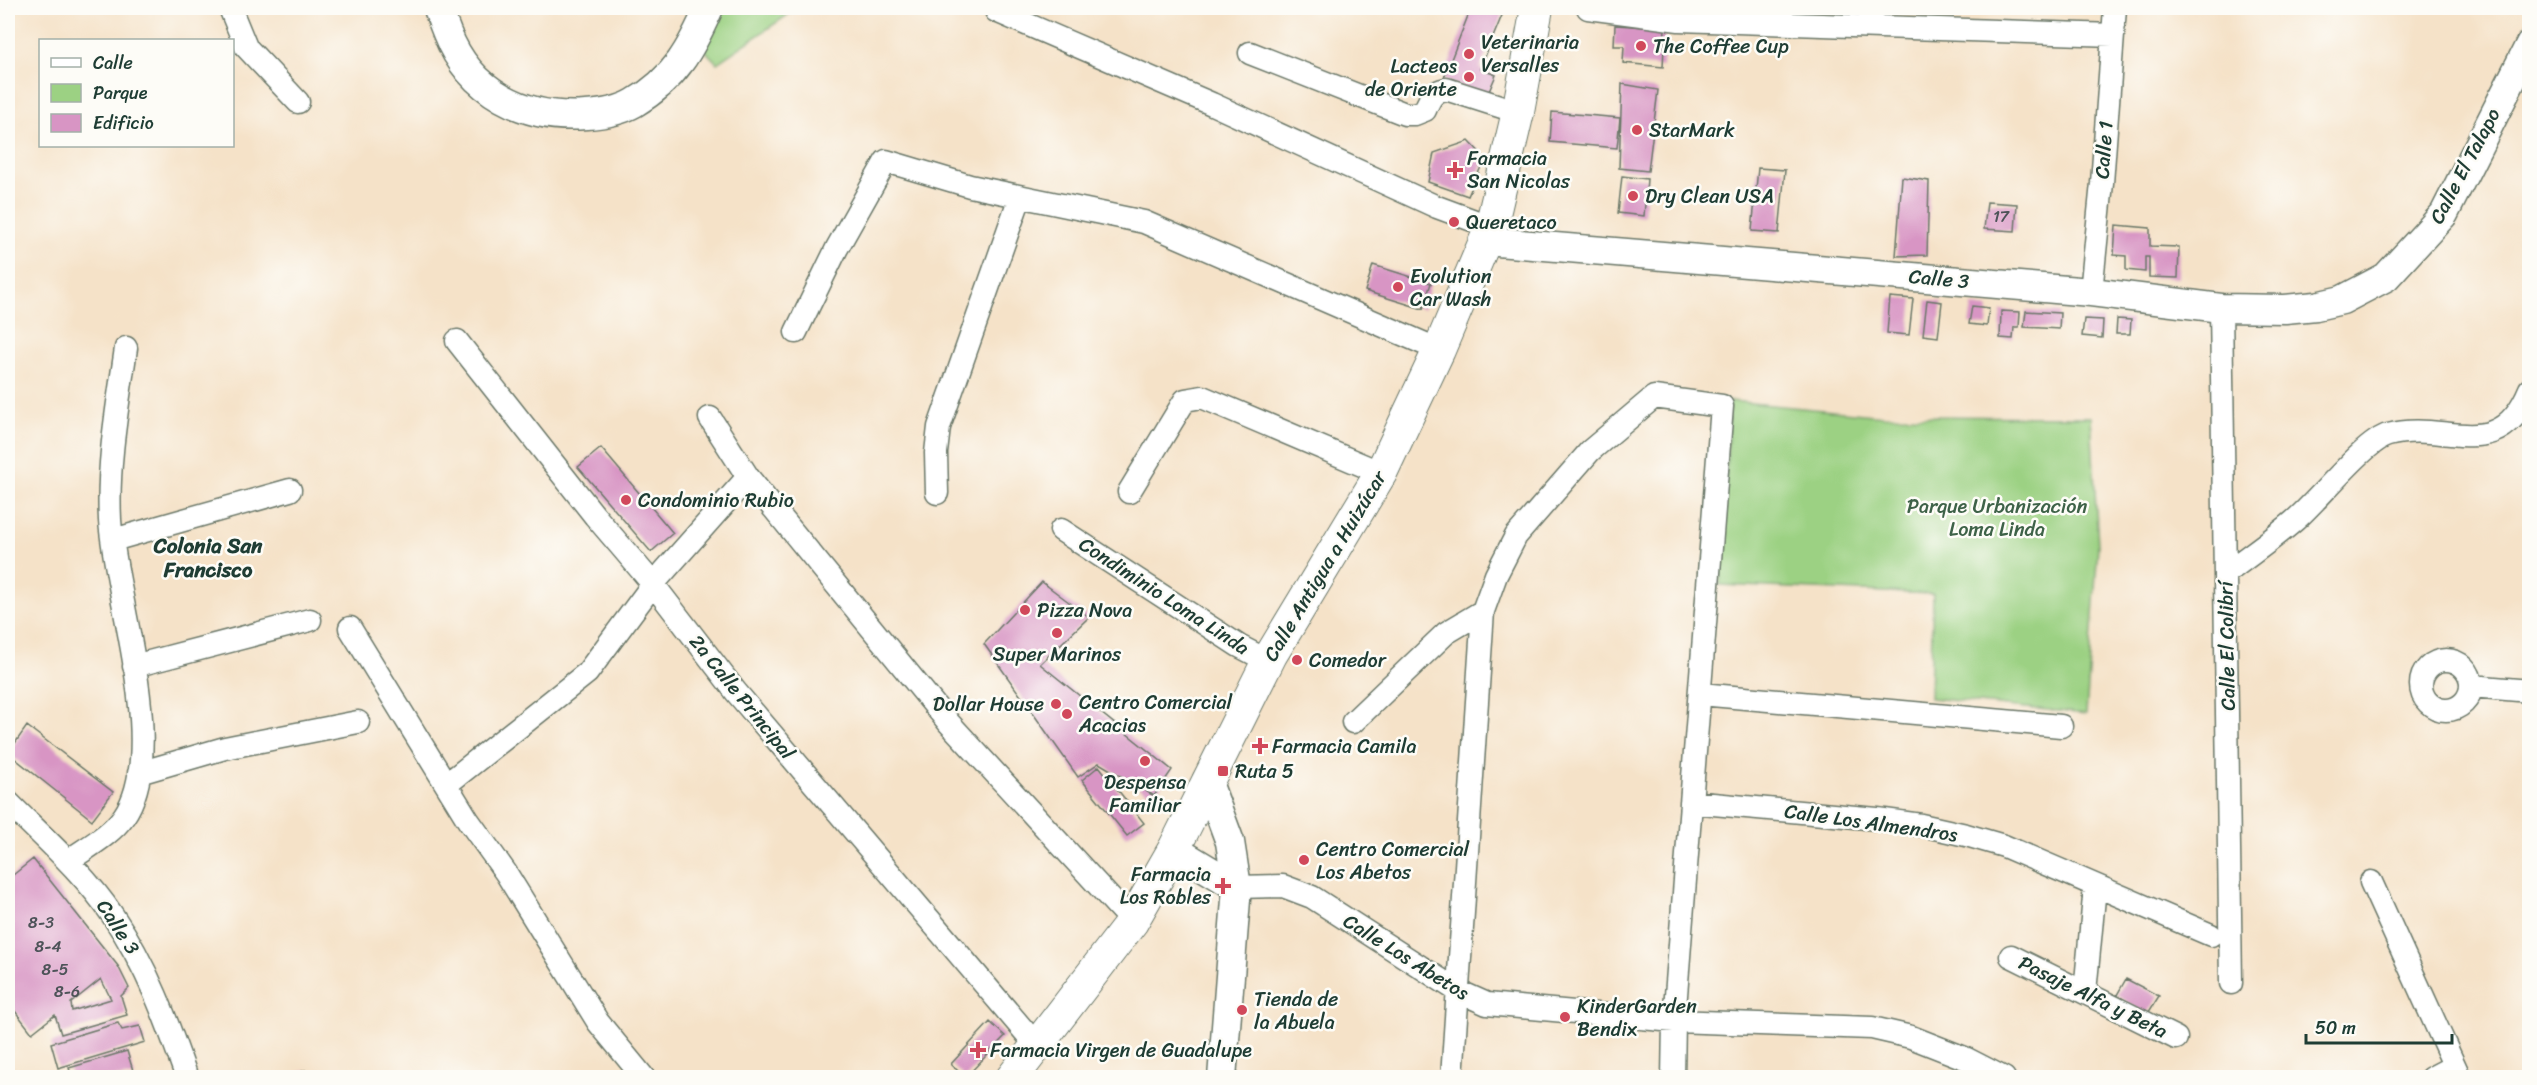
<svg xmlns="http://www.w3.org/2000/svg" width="2537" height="1085" viewBox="0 0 2537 1085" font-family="Sriracha,sans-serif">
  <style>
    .green { fill: #9cd183; stroke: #5e875c; stroke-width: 1.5 }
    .building { fill: #d895c4; fill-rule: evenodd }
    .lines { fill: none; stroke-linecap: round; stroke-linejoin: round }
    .minor-casing { stroke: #6a7768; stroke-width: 25 }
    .tertiary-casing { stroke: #6a7768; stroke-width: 31 }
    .secondary-casing { stroke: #6a7768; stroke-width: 34 }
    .minor { stroke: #fff; stroke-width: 22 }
    .tertiary { stroke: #fff; stroke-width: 28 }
    .secondary { stroke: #fff; stroke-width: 32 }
    .poi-dot { fill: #d1495b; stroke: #fdfcf7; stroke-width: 2 }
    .labels { text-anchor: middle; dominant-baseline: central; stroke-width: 5; stroke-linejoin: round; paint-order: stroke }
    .number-label { font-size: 16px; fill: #4d5358 }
    .poi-label { font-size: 20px; fill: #1f3d34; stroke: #fdfcf7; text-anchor: start }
    .street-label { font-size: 20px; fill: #1f3d34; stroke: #fdfcf7 }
    .park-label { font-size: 20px; fill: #3e6248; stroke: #fdfcf7 }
    .neighbourhood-label { font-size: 21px; font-weight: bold; fill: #1f3d34; stroke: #fdfcf7 }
  </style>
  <rect width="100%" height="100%" fill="#fdfcf7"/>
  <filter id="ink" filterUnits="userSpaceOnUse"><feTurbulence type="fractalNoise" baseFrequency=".0167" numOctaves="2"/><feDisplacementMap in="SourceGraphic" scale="12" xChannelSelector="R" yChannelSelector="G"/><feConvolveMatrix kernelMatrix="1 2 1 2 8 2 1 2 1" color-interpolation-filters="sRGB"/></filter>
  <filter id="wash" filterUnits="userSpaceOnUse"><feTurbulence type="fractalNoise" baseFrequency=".008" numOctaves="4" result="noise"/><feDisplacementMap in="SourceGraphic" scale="24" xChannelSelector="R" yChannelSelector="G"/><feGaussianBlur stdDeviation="1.35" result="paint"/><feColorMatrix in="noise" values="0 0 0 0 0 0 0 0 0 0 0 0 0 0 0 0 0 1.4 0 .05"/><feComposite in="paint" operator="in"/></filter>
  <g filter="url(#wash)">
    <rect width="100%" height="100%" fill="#f5e2c8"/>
    <path class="green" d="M717 8H798L717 63 697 42Z
      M1730 401 1884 416 2091 417 2098 546 2086 714 1930 698 1933 594 1720 585Z"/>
    <g id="blocks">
      <path class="building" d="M1471 8H1505L1480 69 1496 75 1487 96 1443 80Z
        M1615 25 1665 28 1663 67 1623 63 1624 46H1614Z
        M1622 84 1658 90 1648 171 1619 168Z
        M1552 112 1620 118 1617 148 1550 142Z
        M1469 141 1485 158 1468 196 1428 182 1434 153Z
        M1758 168 1785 170 1779 233 1752 231Z
        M1622 176 1647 179 1644 216 1618 213Z
        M1902 177 1929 181 1927 255 1896 256Z
        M1987 202 2017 204 2015 231 1984 229Z
        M2116 225 2150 228V246L2179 247 2178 278 2149 277V257H2145V272L2126 270V256L2114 255Z
        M1373 265 1431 283 1423 309 1365 291Z
        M1890 297 1913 299 1909 335 1887 333Z
        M1927 300 1942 302 1938 337 1923 335Z
        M1972 306 1989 308 1987 326 1969 324Z
        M2001 311 2020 312 2019 327H2014L2013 339 2000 338Z
        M2026 311 2060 313 2059 329 2024 327Z
        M2084 319 2103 320 2102 338 2082 336Z
        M2117 319 2131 320 2130 334H2116Z
        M601 448 673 533 651 552 578 467Z
        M1042 582 1089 617 1040 664 1172 770 1154 796 1099 763 1078 777 984 644Z
        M27 726 113 792 92 820 8 753Z
        M1099 766 1144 823 1127 836 1082 780Z
        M33 859 118 966 129 988 121 996 127 1015 61 1034 55 1015 32 1033 8 1002V879ZM101 979 111 999 72 1011 71 1003Z
        M2126 979 2159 996 2147 1015 2117 995Z
        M990 1022 1005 1036 965 1078 951 1064Z
        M118 1023 122 1030 140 1026 145 1042 58 1068 51 1043Z
        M127 1051 135 1077H72L69 1068Z
        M305 1070 308 1077H289Z"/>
    </g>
  </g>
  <g filter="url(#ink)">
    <use href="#blocks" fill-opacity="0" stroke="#6a7768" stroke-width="1.5"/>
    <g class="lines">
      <g class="minor-casing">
        <path id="minor" d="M230 8 246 47 298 102
          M1588 8 1679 20 2113 35
          M996 11 1212 104 1437 207 1491 227
          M1250 53 1405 114H1415L1425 110C1430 98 1433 91 1446 89L1518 112
          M2091 292 2102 183 2115 8
          M2221 308 2231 983
          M796 332 837 248 886 161 970 186 1144 222 1439 350
          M457 341 595 516 653 584 736 692 1037 1046
          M710 418 748 477 949 723 1132 922
          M1129 492 1185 400 1202 397 1381 473
          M937 493 936 453 939 427 1020 197
          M1061 530 1239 646 1268 661
          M113 540 290 490
          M2225 574C2248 556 2272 540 2294 521 2317 502 2365 441 2388 435 2447 419 2498 467 2530 389
          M350 628 468 820 506 873 598 1022 644 1078
          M2421 685a25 25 0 1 1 50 0a25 25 0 1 1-50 0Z
          M134 666 310 620
          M2471 686 2530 691
          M1700 694 2061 726
          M1353 722 1446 633 1483 611
          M139 773 225 748 358 722
          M447 784 587 673 653 584 748 477
          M8 802C44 838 84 873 113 916 147 966 167 1021 187 1078
          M1691 802 1877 819 1921 825 1966 835 2004 846 2211 935
          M68 861C86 848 111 835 124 816 169 751 115 597 110 520 107 462 118 405 126 348
          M2371 882 2460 1078
          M1237 887 1283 886 1312 897 1458 991 1487 1004 1674 1021 1872 1028 1911 1037 1967 1059 2004 1078
          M2011 956 2176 1038
          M2085 992 2095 887
          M1452 1078 1483 611 1496 575 1516 536 1590 451 1654 397 1722 406 1674 1021 1673 1078
          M2431 1078 2454 1066"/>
      </g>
      <g class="tertiary-casing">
        <path id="tertiary" d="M438 8C440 16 444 25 447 33 470 92 525 120 586 115 602 114 620 111 634 103 675 79 691 49 709 8
          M1485 241 2091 292 2221 308 2285 309 2316 306 2342 300 2386 277 2444 214 2530 44
          M1207 780 1230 842 1237 887 1222 1078
          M1174 849 1237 887"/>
      </g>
      <g class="secondary-casing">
        <path id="secondary" d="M1012 1078 1132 922 1174 849 1271 655 1381 473 1439 350 1491 227 1518 112 1537 8"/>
      </g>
      <use href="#minor" class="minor"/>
      <use href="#tertiary" class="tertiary"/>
      <use href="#secondary" class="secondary"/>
    </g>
  </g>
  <g class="poi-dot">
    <circle cx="1641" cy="46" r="6"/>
    <circle cx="1469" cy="54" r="6"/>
    <circle cx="1469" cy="77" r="6"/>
    <circle cx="1637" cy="130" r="6"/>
    <path d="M1452 161h6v6h6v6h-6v6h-6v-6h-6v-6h6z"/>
    <circle cx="1633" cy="196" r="6"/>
    <circle cx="1454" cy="222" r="6"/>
    <circle cx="1398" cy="287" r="6"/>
    <circle cx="626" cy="500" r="6"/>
    <circle cx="1025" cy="610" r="6"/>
    <circle cx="1057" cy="633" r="6"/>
    <circle cx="1297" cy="660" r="6"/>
    <circle cx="1056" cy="704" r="6"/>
    <circle cx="1067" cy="714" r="6"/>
    <path d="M1257 737h6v6h6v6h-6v6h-6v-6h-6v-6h6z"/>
    <circle cx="1145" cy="761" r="6"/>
    <rect x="1217" y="765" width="12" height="12" rx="3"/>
    <circle cx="1304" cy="860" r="6"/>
    <path d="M1220 877h6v6h6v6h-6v6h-6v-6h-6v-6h6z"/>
    <circle cx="1242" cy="1010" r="6"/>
    <circle cx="1565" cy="1017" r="6"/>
    <path d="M975 1041h6v6h6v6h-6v6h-6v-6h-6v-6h6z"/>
  </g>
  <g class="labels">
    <g class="number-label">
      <text x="2001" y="216">17</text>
      <text x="41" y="922">8-3</text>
      <text x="48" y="946">8-4</text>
      <text x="55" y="969">8-5</text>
      <text x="67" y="991">8-6</text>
    </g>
    <g class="poi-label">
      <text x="1481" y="42">Veterinaria<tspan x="1481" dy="23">Versalles</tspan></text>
      <text x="1653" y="46">The Coffee Cup</text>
      <text x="1457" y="66" text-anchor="end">Lacteos<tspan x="1457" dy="23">de Oriente</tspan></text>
      <text x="1649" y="130">StarMark</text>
      <text x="1467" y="158">Farmacia<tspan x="1467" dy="23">San Nicolas</tspan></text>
      <text x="1645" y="196">Dry Clean USA</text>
      <text x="1466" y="222">Queretaco</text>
      <text x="1410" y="276">Evolution<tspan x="1410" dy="23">Car Wash</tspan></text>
      <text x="638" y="500">Condominio Rubio</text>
      <text x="1037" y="610">Pizza Nova</text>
      <text x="1057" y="654" text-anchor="middle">Super Marinos</text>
      <text x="1309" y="660">Comedor</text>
      <text x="1079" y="702">Centro Comercial<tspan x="1079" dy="23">Acacias</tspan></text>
      <text x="1044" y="704" text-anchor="end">Dollar House</text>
      <text x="1272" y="746">Farmacia Camila</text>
      <text x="1235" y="771">Ruta 5</text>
      <text x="1145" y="782" text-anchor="middle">Despensa<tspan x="1145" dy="23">Familiar</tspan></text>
      <text x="1316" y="849">Centro Comercial<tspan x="1316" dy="23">Los Abetos</tspan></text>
      <text x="1211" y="874" text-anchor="end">Farmacia<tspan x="1211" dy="23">Los Robles</tspan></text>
      <text x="1254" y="999">Tienda de<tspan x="1254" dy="23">la Abuela</tspan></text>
      <text x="1577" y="1006">KinderGarden<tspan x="1577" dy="23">Bendix</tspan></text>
      <text x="990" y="1050">Farmacia Virgen de Guadalupe</text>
    </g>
    <g class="street-label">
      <text transform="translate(2104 150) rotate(-86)">Calle 1</text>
      <text transform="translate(2465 166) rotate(-62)">Calle El Talapo</text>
      <text transform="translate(1939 279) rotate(5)">Calle 3</text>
      <text transform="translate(1325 566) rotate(-59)">Calle Antigua a Huizúcar</text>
      <text transform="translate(1164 596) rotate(33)">Condiminio Loma Linda</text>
      <text transform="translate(2227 646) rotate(-91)">Calle El Colibrí</text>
      <text transform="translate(742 697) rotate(51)">2a Calle Principal</text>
      <text transform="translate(1871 823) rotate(8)">Calle Los Almendros</text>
      <text transform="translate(118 927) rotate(57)">Calle 3</text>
      <text transform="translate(1406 957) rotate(32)">Calle Los Abetos</text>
      <text transform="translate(2093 997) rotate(26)">Pasaje Alfa y Beta</text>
    </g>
    <g class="park-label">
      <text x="1997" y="506">Parque Urbanización<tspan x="1997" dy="23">Loma Linda</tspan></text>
    </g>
    <g class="neighbourhood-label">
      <text x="208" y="546">Colonia San<tspan x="208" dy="24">Francisco</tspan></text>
    </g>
  </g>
  <rect width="2537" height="1085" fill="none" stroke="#fdfcf7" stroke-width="30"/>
  <rect x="39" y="39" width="195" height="108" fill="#fdfcf7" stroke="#a4b0a9" stroke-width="1.5"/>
  <rect x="51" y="58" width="30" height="9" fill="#ffffff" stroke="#a4b0a9" stroke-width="1.5"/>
  <text x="93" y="69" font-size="18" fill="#1f3d34">Calle</text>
  <rect x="51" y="84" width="30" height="18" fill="#9cd183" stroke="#a4b0a9" stroke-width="1.5"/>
  <text x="93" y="99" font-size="18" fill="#1f3d34">Parque</text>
  <rect x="51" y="114" width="30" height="18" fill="#d895c4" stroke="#a4b0a9" stroke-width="1.5"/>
  <text x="93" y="129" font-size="18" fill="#1f3d34">Edificio</text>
  <path d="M2306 1034v9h146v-9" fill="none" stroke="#1f3d34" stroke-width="3"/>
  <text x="2315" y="1034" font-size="18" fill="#1f3d34" stroke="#fdfcf7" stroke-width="4.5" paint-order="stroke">50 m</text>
</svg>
